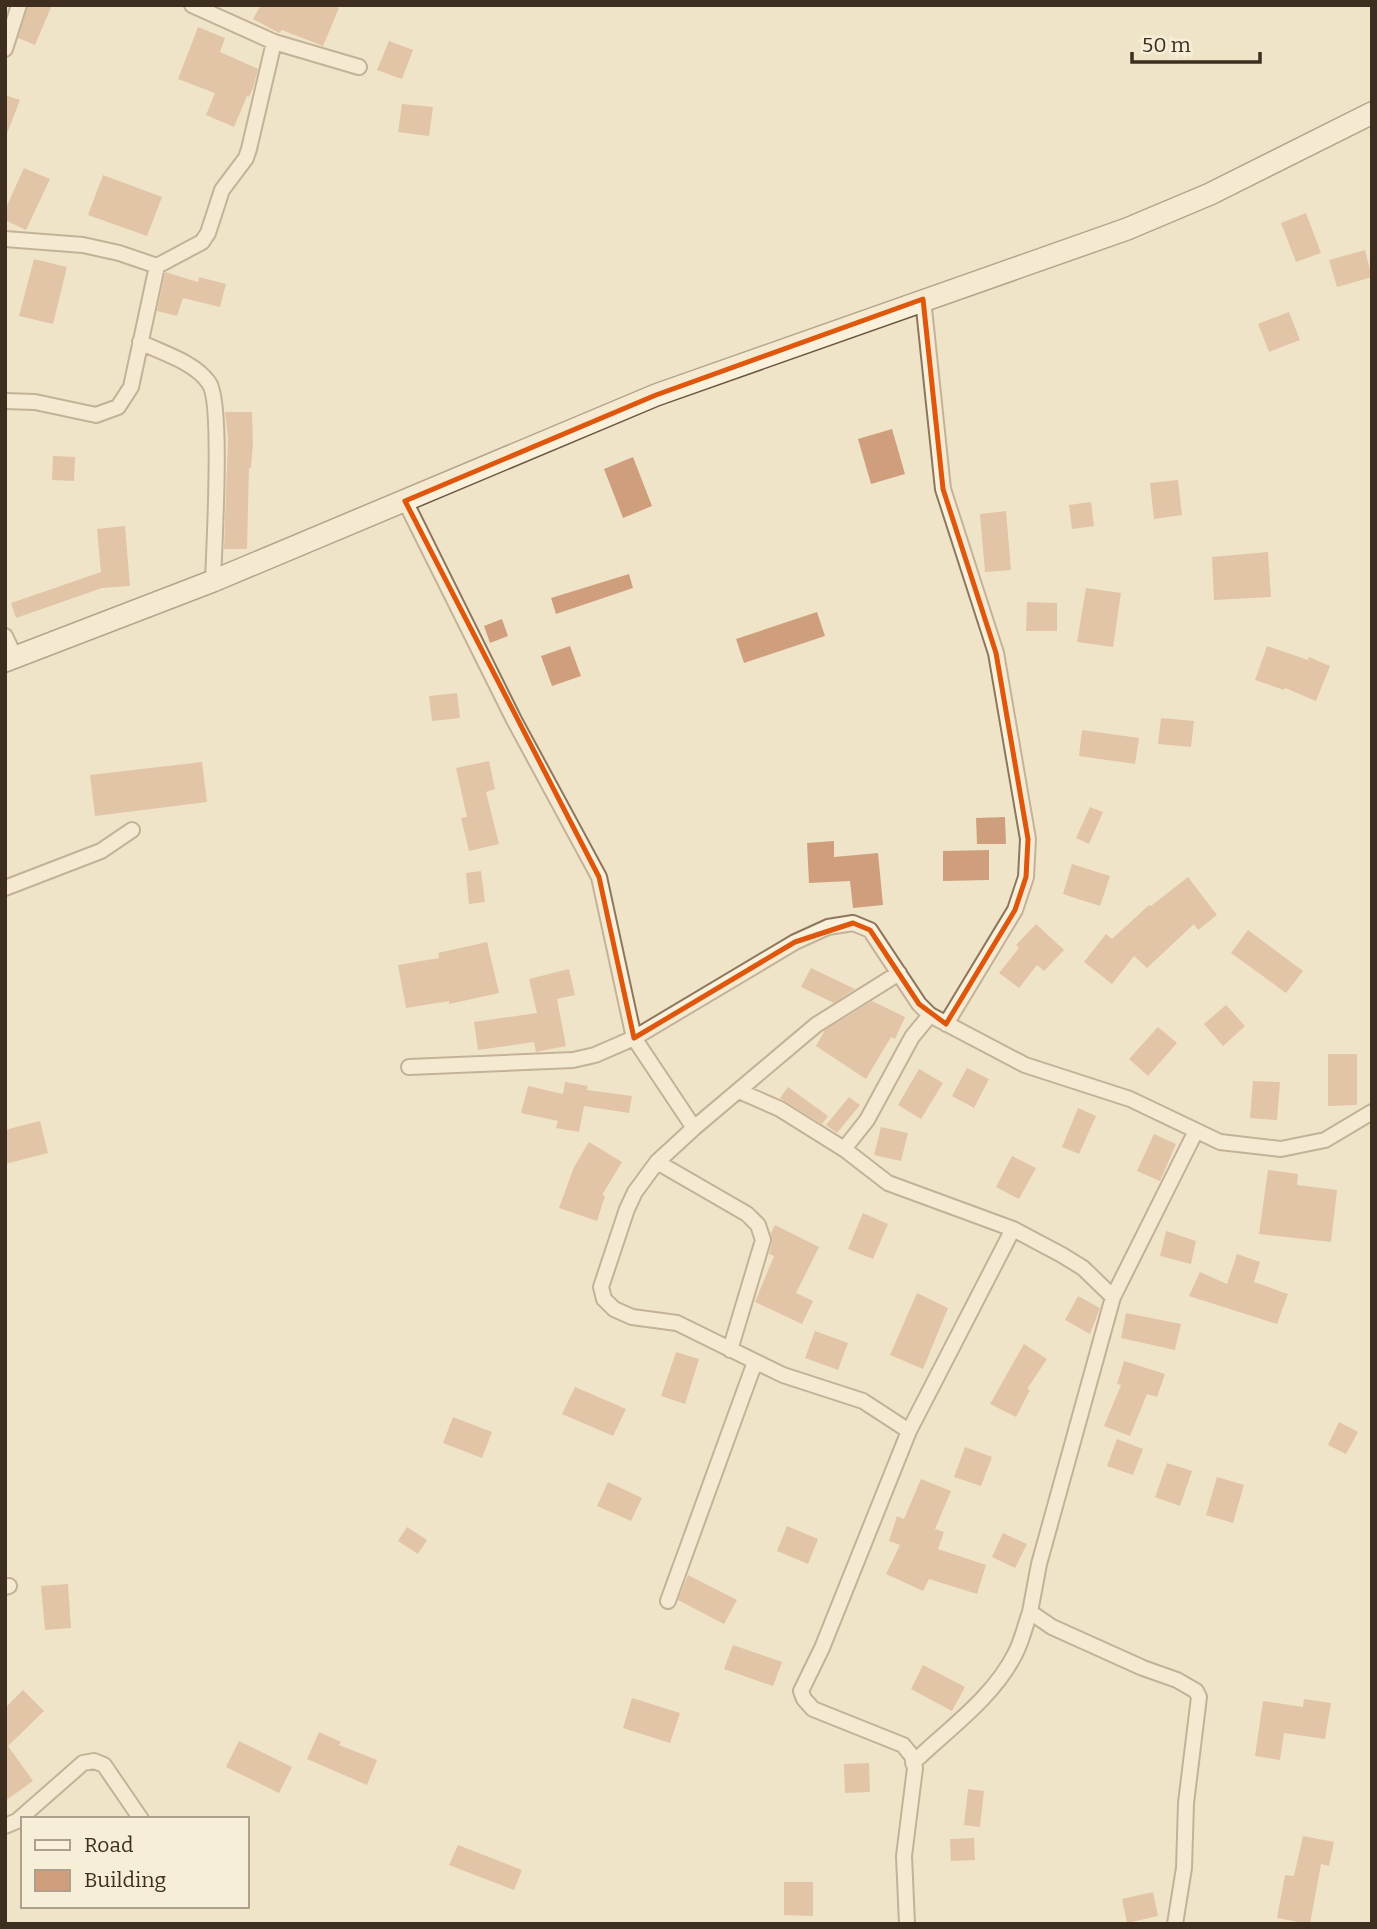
<svg xmlns="http://www.w3.org/2000/svg" width="1377" height="1929" viewBox="0 0 1377 1929" font-family="Bitter,serif">
  <style>
    .building { fill: #cf9f7d }
    .lines { fill: none; stroke-linecap: round; stroke-linejoin: round }
    .street-casing { stroke: #8d765c; stroke-width: 18 }
    .secondary-casing { stroke: #6f573f; stroke-width: 24 }
    .street { stroke: #faf1dc; stroke-width: 14 }
    .secondary { stroke: #faf1dc; stroke-width: 21 }
    .marked { fill: none; stroke: #df570d; stroke-width: 5; stroke-linejoin: round }
  </style>
  <rect width="100%" height="100%" fill="#f0e4c8"/>
  <path class="building" d="M28 5H52L35 45 18 38Z
    M261 5H331L339 8 323 46 282 30 279 33 253 19Z
    M198 27 225 38 220 52 258 69 253 88 249 97 247 96 234 127 206 115 215 93 178 79Z
    M389 41 413 50 402 79 377 70Z
    M5 95 20 100 6 136H5Z
    M402 104 433 107 429 136 398 132Z
    M24 168 50 179 26 230 5 220V210Z
    M103 175 162 197 147 236 88 215Z
    M1306 213 1321 253 1296 262 1281 223Z
    M1365 250 1372 277 1337 287 1329 260Z
    M34 259 67 267 53 324 19 316Z
    M165 272 198 282 199 277 226 284 220 307 183 298 177 316 157 311Z
    M1289 312 1300 340 1269 352 1258 324Z
    M225 412H252L253 443 251 468H249L247 549H224L228 438Z
    M892 429 905 474 871 484 858 439Z
    M53 456 75 457 74 481 52 480Z
    M633 457 652 506 623 518 604 469Z
    M1178 480 1182 515 1154 519 1150 483Z
    M1091 502 1094 526 1072 529 1069 505Z
    M1006 511 1011 570 985 572 980 514Z
    M125 526 130 586 102 588 16 618 11 603 101 572 97 529Z
    M1268 552 1271 597 1214 600 1212 557Z
    M629 574 633 588 556 614 551 598Z
    M1086 588 1121 593 1113 647 1077 642Z
    M1027 602 1057 603V631H1026Z
    M817 612 825 636 744 663 736 639Z
    M502 619 508 636 490 643 484 626Z
    M570 646 581 676 552 686 541 656Z
    M1267 646 1308 660 1309 657 1330 666 1316 701 1285 688 1284 690 1255 680Z
    M457 693 460 718 432 721 429 696Z
    M1161 718 1194 721 1191 747 1158 744Z
    M1082 730 1139 738 1135 764 1079 756Z
    M489 761 495 789 486 792 499 844 469 851 461 818 467 817 456 768Z
    M202 762 207 802 95 816 90 775Z
    M1090 807 1103 812 1089 844 1076 838Z
    M1005 817 1006 844H977L976 818Z
    M834 841V857L878 853 883 905 853 908 850 881 809 883 807 843Z
    M989 850V880L943 881V851Z
    M1072 864 1110 876 1100 906 1063 894Z
    M481 871 485 902 469 904 466 873Z
    M1188 877 1217 915 1198 930 1194 924 1147 968 1134 956 1112 984 1084 962 1106 934 1112 939 1149 905 1151 906Z
    M1036 924 1064 950 1044 971 1037 965 1019 988 999 973 1019 948 1016 945Z
    M1248 930 1303 971 1286 993 1231 953Z
    M487 942 499 993 449 1004V1001L406 1008 398 965 439 958 438 953Z
    M811 968 855 989 834 1003 801 987Z
    M569 969 575 995 557 999 566 1046 536 1052 534 1042 478 1050 474 1022 537 1013 529 979Z
    M872 1001 905 1017 895 1039 891 1037 866 1079 816 1046 825 1030Z
    M1226 1005 1245 1026 1223 1046 1204 1024Z
    M1158 1027 1177 1043 1148 1076 1129 1059Z
    M1328 1054H1357V1105L1328 1106Z
    M967 1068 989 1079 974 1108 952 1096Z
    M919 1069 943 1083 921 1119 898 1105Z
    M1253 1081 1280 1082 1277 1120 1250 1118Z
    M565 1082 588 1086 587 1090 632 1096 629 1113 584 1106 579 1132 556 1128 558 1121 521 1113 528 1086 563 1094Z
    M788 1087 828 1116 822 1124 780 1098Z
    M849 1097 860 1105 837 1133 826 1125Z
    M1078 1108 1096 1116 1079 1154 1062 1147Z
    M40 1121 48 1153 5 1164V1130Z
    M881 1127 908 1133 901 1161 874 1155Z
    M1154 1134 1176 1144 1160 1181 1137 1171Z
    M589 1142 622 1162 602 1195 605 1196 597 1221 559 1208 574 1167Z
    M1012 1156 1036 1168 1019 1199 996 1187Z
    M1268 1170 1298 1174 1297 1185 1337 1190 1331 1242 1259 1234Z
    M863 1213 888 1224 873 1259 848 1249Z
    M775 1225 819 1247 796 1293 813 1301 802 1324 755 1302 774 1256 769 1254 772 1242 771 1233Z
    M1166 1231 1196 1241 1191 1264 1160 1256Z
    M1237 1254 1260 1262 1254 1282 1288 1294 1277 1324 1189 1296 1200 1272 1227 1284Z
    M917 1293 948 1308 923 1369 890 1355Z
    M1078 1296 1100 1308 1090 1334 1065 1320Z
    M1126 1313 1181 1324 1175 1350 1121 1338Z
    M815 1331 848 1343 838 1370 805 1358Z
    M1024 1344 1047 1359 1027 1389 1030 1390 1016 1417 990 1404Z
    M676 1352 699 1359 685 1404 661 1396Z
    M1124 1361 1165 1374 1157 1397 1147 1394 1130 1436 1104 1426 1121 1385 1117 1384Z
    M575 1387 626 1409 613 1436 562 1414Z
    M453 1417 492 1432 482 1458 443 1443Z
    M1339 1422 1358 1432 1346 1454 1328 1445Z
    M1117 1439 1143 1449 1133 1475 1107 1466Z
    M965 1447 992 1457 981 1486 954 1477Z
    M1167 1463 1192 1471 1180 1506 1155 1497Z
    M1217 1477 1244 1485 1233 1523 1206 1515Z
    M921 1479 951 1491 935 1529 944 1532 938 1549 986 1565 977 1594 929 1579 923 1591 886 1574 900 1545 889 1541 897 1516 904 1519Z
    M608 1482 642 1498 631 1521 597 1506Z
    M787 1526 818 1539 808 1564 777 1551Z
    M407 1527 427 1540 418 1554 398 1541Z
    M1003 1533 1027 1544 1015 1568 992 1557Z
    M688 1575 737 1600 724 1624 678 1600Z
    M68 1584 71 1628 45 1630 41 1586Z
    M733 1645 782 1662 773 1686 724 1669Z
    M923 1665 965 1687 952 1711 911 1689Z
    M23 1690 44 1711 8 1746 33 1781 5 1801V1708Z
    M632 1698 680 1713 670 1743 623 1728Z
    M1304 1699 1331 1703 1325 1739 1284 1733 1280 1760 1255 1756 1263 1701 1303 1707Z
    M319 1732 341 1742 339 1745 377 1760 367 1785 307 1759Z
    M239 1741 292 1767 279 1793 226 1767Z
    M869 1763 870 1792 845 1793 844 1764Z
    M968 1789 984 1791 980 1827 964 1825Z
    M1303 1836 1334 1842 1329 1866 1321 1864 1310 1924 1277 1918 1285 1875 1294 1876Z
    M974 1838 975 1860 951 1861 950 1839Z
    M458 1845 522 1870 514 1890 449 1865Z
    M784 1882H813V1916L784 1915Z
    M1153 1892 1158 1916 1127 1923 1122 1899Z"/>
  <g class="lines">
    <g class="street-casing">
      <path id="street" d="M192 5 274 42 359 67
        M5 49 19 5
        M5 239 83 245 119 253 157 266 202 242 208 233 222 190 246 158 249 149 274 42
        M923 299 943 489 996 653 1028 839 1026 877 1015 910 946 1024
        M140 342C162 353 195 362 209 383 223 402 214 548 213 581
        M5 401 35 402 96 415 118 407 131 387 157 266
        M405 501 514 720 599 877 634 1038 694 1128
        M5 636 15 657
        M5 888 101 851 132 830
        M899 973 816 1025 694 1128 657 1162 635 1192 627 1209 601 1287 604 1299 614 1309 632 1317 677 1323 783 1375 863 1401 909 1431
        M409 1067 573 1060 595 1055 634 1038 795 942 828 927 853 923 870 930 919 1004 930 1015 1025 1065 1130 1099 1220 1142 1281 1149 1325 1140 1372 1112
        M739 1091 780 1109 844 1149 888 1183 1013 1229 1062 1255 1083 1268 1113 1297
        M844 1149 867 1120 912 1037 930 1015
        M657 1162 747 1214 758 1225 763 1240 730 1350
        M5 1587 9 1586
        M668 1601 755 1362
        M913 1763C948 1729 993 1698 1015 1654 1022 1641 1025 1626 1030 1612
        M5 1826 17 1821 83 1763 94 1761 104 1765 141 1819
        M907 1924 904 1856 915 1768 912 1756 903 1745 813 1709 804 1699 801 1691 822 1648 909 1431 1013 1229
        M1175 1924 1184 1868 1186 1803 1199 1697 1196 1691 1177 1680 1143 1668 1052 1627 1030 1612 1039 1564 1113 1297 1196 1131"/>
    </g>
    <g class="secondary-casing">
      <path id="secondary" d="M5 661 213 581 656 395 1127 229 1210 194 1372 113"/>
    </g>
    <use href="#street" class="street"/>
    <use href="#secondary" class="secondary"/>
  </g>
  <path d="M0 0H1377V1929H0ZM923 299 943 489 996 653 1028 839 1026 877 1015 910 946 1024 919 1004 870 930 853 923 795 942 634 1038 599 877 405 501 656 395Z" fill="#f0e4c8" fill-opacity=".55" fill-rule="evenodd"/>
  <path class="marked" d="M923 299 943 489 996 653 1028 839 1026 877 1015 910 946 1024 919 1004 870 930 853 923 795 942 634 1038 599 877 405 501 656 395Z"/>
  <rect width="1377" height="1929" fill="none" stroke="#3d2e20" stroke-width="14"/>
  <rect x="21" y="1817" width="228" height="91" fill="#f7eed8" stroke="#ada18e" stroke-width="2"/>
  <rect x="35" y="1840" width="35" height="10" fill="#faf1dc" stroke="#ada18e" stroke-width="2"/>
  <text x="84" y="1852" font-size="21" fill="#3d2e20">Road</text>
  <rect x="35" y="1870" width="35" height="21" fill="#cf9f7d" stroke="#ada18e" stroke-width="2"/>
  <text x="84" y="1887" font-size="21" fill="#3d2e20">Building</text>
  <path d="M1132 52v10h128v-10" fill="none" stroke="#3d2e20" stroke-width="3.5"/>
  <text x="1142" y="52" font-size="21" fill="#3d2e20" stroke="#f7eed8" stroke-width="5" paint-order="stroke">50 m</text>
</svg>
